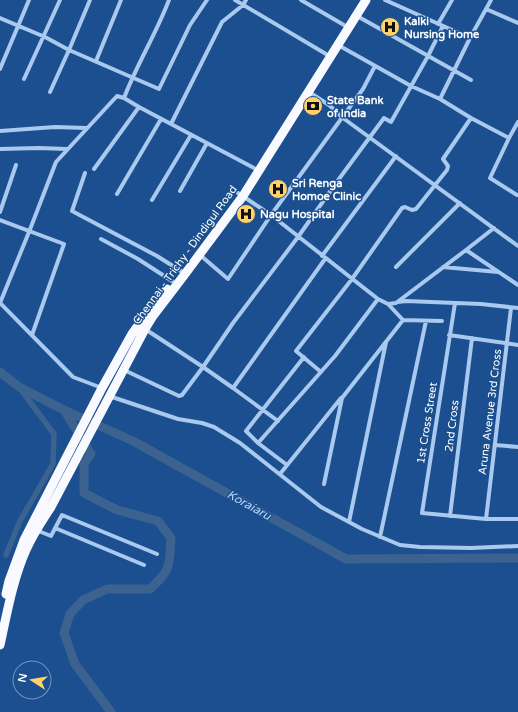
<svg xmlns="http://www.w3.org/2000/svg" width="518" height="712" viewBox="0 0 518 712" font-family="'Varela Round',sans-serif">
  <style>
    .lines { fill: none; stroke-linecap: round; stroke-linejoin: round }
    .canal { stroke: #3c6290; stroke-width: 5.5 }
    .river { stroke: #3c6290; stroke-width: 9 }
    .minor { stroke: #a9c9ee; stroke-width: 4 }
    .trunk { stroke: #f8faff; stroke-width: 9 }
    .labels { text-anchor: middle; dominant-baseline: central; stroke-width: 3; stroke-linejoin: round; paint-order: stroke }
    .poi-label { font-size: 11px; font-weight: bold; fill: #fff; stroke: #1b4f8f; text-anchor: start }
    .street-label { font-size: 11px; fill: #fff; stroke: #1b4f8f }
    .water-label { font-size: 12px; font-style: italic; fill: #b5d3f5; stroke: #1b4f8f }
  </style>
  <rect width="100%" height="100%" fill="#1b4f8f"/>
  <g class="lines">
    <path class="canal" d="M6 555 20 521 53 464 54 434 19 387"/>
    <path class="river" d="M0 372 19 387 64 410 133 441 346 559 518 558
      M64 410 91 454 84 464V493L117 510 158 521 171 538C169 565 172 569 150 589H107L83 600 70 614 64 633 75 664 111 712"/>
    <path class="minor" d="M235 0 326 54
      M301 0 344 25
      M385 0 470 38
      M486 9 518 23
      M357 16 471 80
      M0 18 45 37 69 50 159 89 190 25 207 0
      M438 24 452 0
      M338 45 411 86 440 99 471 118 509 138
      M96 61 121 0
      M0 69 29 0
      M24 79 60 0
      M50 92 69 50 90 0
      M309 92 329 105 343 118 518 246
      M124 98C137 64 156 34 169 0
      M440 99 470 38 491 0
      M171 124 222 22 243 5 246 0
      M0 131 55 127 86 128
      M0 149 39 148 67 149
      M94 169 139 107
      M85 173 72 211 157 256 184 273
      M180 191 207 143
      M238 193 271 215 378 299 388 304 396 303 466 250 518 285
      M117 194 161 119
      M517 195 490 178 509 138 518 122
      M152 200 191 135
      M0 212 16 165
      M0 220 64 244 32 335
      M101 239 138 259 172 281
      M466 250 494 228
      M200 255 228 279 271 215 363 89 375 66
      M322 256 396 156
      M325 259 233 388 203 367 233 323 298 237 336 183 384 118 391 122 428 56 443 26
      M396 267 460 203
      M443 267 498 272
      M398 302 406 301 481 304 518 308
      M0 303 29 232 56 162 117 96 124 98 139 107 254 168
      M0 303 73 377 102 388
      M455 303 422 513 486 519H518
      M388 304 403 320 442 321
      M449 335 518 345
      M124 370 179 396 182 395 203 367 145 329
      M321 372 296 351 352 279 402 208 405 207 412 210 416 209 447 170 448 166 443 159 471 118
      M233 388 278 421
      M109 396 178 419 202 423 214 427 240 443 321 507 362 529 400 545 420 547 471 548 518 546
      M258 443 335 356 378 299
      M495 445 518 447
      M287 465 258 443 246 431 304 357
      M280 474 341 398
      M324 484 342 398 403 320
      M450 516 472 338
      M486 519 511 308
      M349 522 386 342
      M55 528 144 565
      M36 530 51 536 62 515 157 554
      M380 537 426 321"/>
    <path class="trunk" d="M6 594 9 581 24 540 102 388 132 334 148 312 167 289
      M0 645C7 613 13 579 26 550 33 534 42 521 51 507L145 329 153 316 185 274 243 196 366 0"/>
  </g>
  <defs>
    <g id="hospital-disc" transform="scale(1)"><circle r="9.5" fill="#ffd166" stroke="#1b4f8f"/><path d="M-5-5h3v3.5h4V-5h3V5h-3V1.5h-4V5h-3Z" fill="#111"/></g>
    <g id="bank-disc" transform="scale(1)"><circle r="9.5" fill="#ffd166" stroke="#1b4f8f"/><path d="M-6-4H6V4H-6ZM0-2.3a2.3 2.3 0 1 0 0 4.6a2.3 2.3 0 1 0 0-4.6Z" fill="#111"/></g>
  </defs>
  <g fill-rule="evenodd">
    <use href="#hospital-disc" x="390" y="27"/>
    <use href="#bank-disc" x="313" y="106"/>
    <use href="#hospital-disc" x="278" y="189"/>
    <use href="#hospital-disc" x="246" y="214"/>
  </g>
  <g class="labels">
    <g class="poi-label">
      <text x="404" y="21">Kalki<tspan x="404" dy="13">Nursing Home</tspan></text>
      <text x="327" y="100">State Bank<tspan x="327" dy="13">of India</tspan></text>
      <text x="292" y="183">Sri Renga<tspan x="292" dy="13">Homoe Clinic</tspan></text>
      <text x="260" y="214">Nagu Hospital</text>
    </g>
    <g class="street-label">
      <text transform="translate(185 255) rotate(-54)">Chennai - Trichy - Dindigul Road</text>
      <text transform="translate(490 412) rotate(-83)">Aruna Avenue 3rd Cross</text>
      <text transform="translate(427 423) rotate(-81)">1st Cross Street</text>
      <text transform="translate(452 426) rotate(-83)">2nd Cross</text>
    </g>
    <g class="water-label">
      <text transform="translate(249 505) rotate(29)">Koraiaru</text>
    </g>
  </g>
  <g transform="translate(32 680) rotate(282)"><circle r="19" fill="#1b4f8f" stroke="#7695bc"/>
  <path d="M0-3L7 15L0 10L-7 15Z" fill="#ffd166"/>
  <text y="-6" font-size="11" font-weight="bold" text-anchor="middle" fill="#ffffff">N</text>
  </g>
</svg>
